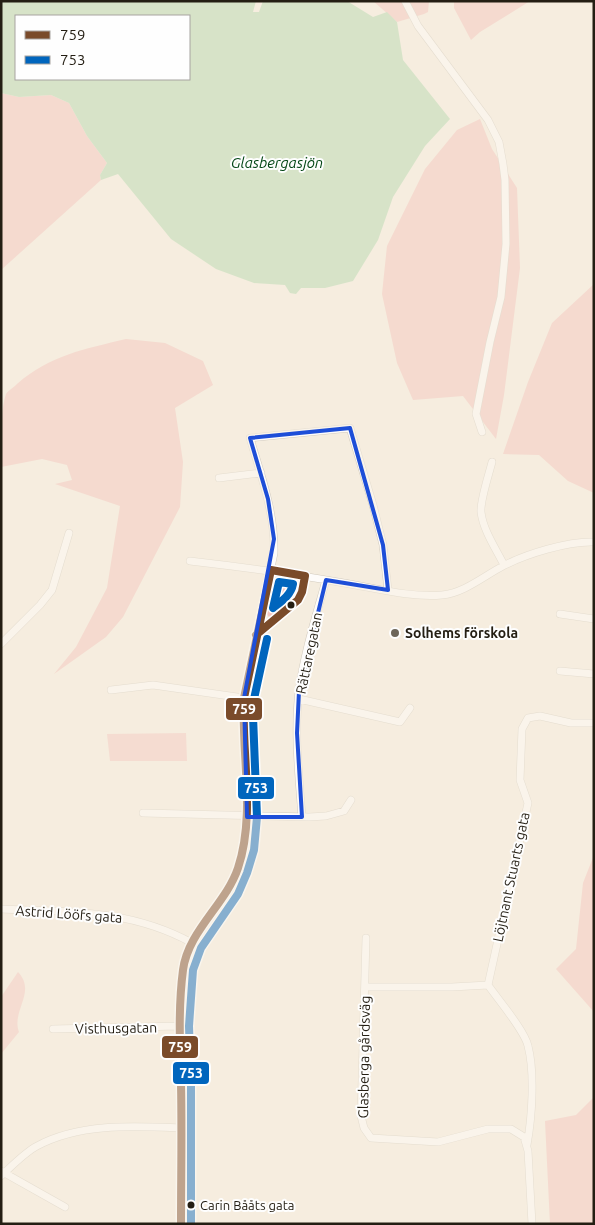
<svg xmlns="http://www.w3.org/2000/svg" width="595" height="1225" viewBox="0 0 595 1225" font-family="Ubuntu,sans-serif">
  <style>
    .green { fill: #f4c8c2 }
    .forest { fill: #f3c3bd }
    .water { fill: #b1d8ae; fill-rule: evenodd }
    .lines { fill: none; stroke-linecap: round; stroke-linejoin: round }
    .minor-casing { stroke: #d1cabe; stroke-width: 8 }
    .minor { stroke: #fefcfa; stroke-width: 7 }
    .bus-1-casing { stroke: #fefefe; stroke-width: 11 }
    .bus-2-casing { stroke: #fefefe; stroke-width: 11 }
    .bus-1 { stroke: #7a4b2a; stroke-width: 8 }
    .bus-2 { stroke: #0065bd; stroke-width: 8 }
    .marked { fill: none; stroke: #1d4ed8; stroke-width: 4; stroke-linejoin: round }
    .bus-dot { fill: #241e13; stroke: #fefefe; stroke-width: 2 }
    .poi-dot { fill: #6d665a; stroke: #fefefe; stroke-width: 2 }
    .labels { text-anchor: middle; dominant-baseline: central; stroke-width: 4; stroke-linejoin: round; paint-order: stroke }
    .bus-label { font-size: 13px; fill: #241e13; stroke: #fefefe; text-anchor: start }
    .poi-label { font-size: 14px; font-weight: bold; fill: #241e13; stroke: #fefefe; text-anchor: start }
    .street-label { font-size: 14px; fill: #241e13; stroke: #fefefe }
    .water-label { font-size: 15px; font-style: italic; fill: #044716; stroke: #fefefe }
    .line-badge { stroke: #fefefe; stroke-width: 2 }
    .badge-label { font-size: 14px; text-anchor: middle; font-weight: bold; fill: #fff }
  </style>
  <rect width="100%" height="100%" fill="#f5eddf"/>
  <path class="green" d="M283 579 290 580C293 583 296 586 296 590 296 598 276 614 269 617L267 614C270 601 270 585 283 579Z
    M186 733 187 761H110L107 734Z
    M18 972C37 992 11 1011 19 1032L1 1054V997Z"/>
  <path class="forest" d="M373 1H429L428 12 424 14 397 22Z
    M454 1H530L480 32 471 40 454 8Z
    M1 93 19 97 51 95 69 103 87 136 107 163 100 175 101 180 1 270Z
    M480 119 492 149 517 188 520 268 504 395 496 439 463 396 413 400 397 363 382 294 387 246 425 169 457 130Z
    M594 284V493L568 481 539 455 503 454 528 382 552 323Z
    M126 339 165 343 203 361 213 385 175 408 183 462 180 507 123 617 106 637 54 674 76 647 107 588 120 506 55 484 72 480 67 465 42 459 1 467C1 447 0 411 6 394 8 391 14 387 17 384 50 355 85 349 126 339Z
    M594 855V1012L556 969 576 949 583 883Z
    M594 1097V1224H550L545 1121 576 1115Z"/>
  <path class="water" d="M1 1H256L253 12H259L263 1H347L373 17 387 12 397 22 403 60 450 119 425 146 393 197 378 240 353 281 325 288H301L296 294 290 293 285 285 254 283 216 269 171 239 118 174 101 180 100 175 107 163 87 136 69 103 51 95 19 97 1 93ZM16 16H189V79H16Z"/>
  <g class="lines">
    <g class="minor-casing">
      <path id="minor" d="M405 1 418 26 488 120 499 142 503 164 505 180 506 244 501 297 490 342 476 414 482 432
        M492 462C489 474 480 501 481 512 483 530 496 549 504 565
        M219 478 261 473
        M190 561C242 567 293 574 344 583 375 588 411 598 442 595 464 593 484 576 503 566 526 554 568 541 594 542
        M560 614 594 619
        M256 635 298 600 302 592 305 576
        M1 644 40 605 52 590 69 533
        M560 671 594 674
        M111 690 153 685 244 698
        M299 699 400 722 410 708
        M143 813 309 817 326 816 344 811 351 800
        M302 817C299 776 294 733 299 691 304 654 316 616 326 580
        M1 909C70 912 130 909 192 943
        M366 938 361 1116 364 1128 371 1138 438 1142 488 1129H511L524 1137 528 1151 532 1224
        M365 987H452L488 985
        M53 1029 179 1026
        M527 1145C532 1117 535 1073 528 1046 525 1031 497 998 488 985L528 803 520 780 522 729 528 718 540 716 571 723H594
        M1 1171 65 1207
        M1 1176C12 1166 24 1153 37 1146 80 1123 133 1126 180 1128
        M181 1224V1085L179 1026 183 968 192 943 229 889 238 869 244 848 247 817 243 716 244 698 274 553C275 512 261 476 250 438L350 428 373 505 383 545 388 590"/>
    </g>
    <use href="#minor" class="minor"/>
    <g class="bus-1-casing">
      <path id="bus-1" d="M256 635 298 600 302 592 305 576
        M181 1224C181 1177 182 1130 181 1084 180 1046 178 1008 183 970 188 931 226 904 238 868 256 814 241 754 244 698L271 570 305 576"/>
    </g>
    <g class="bus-2-casing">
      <path id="bus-2" d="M279 582 293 584C291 595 282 601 273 608Z
        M191 1224V1085L189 1026 193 970 201 948 238 894 247 873 254 850 257 817 253 716 254 699 267 639"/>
    </g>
    <use href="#bus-1" class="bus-1"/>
    <use href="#bus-2" class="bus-2"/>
  </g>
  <path d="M0 0H595V1225H0ZM350 428 383 545 388 590 326 580 299 691 297 733 302 817H247L244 698 274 539 268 499 250 438Z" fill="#f5eddf" fill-opacity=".55" fill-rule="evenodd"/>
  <path class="marked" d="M350 428 383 545 388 590 326 580 299 691 297 733 302 817H247L244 698 274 539 268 499 250 438Z"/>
  <g class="bus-dot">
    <circle cx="291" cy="605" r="4.5"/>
    <circle cx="191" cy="1205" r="4.5"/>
  </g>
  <circle class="poi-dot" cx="395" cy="633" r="5"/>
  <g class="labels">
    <g class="bus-label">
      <text x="200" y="1205">Carin Bååts gata</text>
    </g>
    <g class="poi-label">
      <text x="405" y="633">Solhems förskola</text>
    </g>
    <g class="street-label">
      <text transform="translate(309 653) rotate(-78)">Rättaregatan</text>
      <text transform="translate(511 877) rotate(-78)">Löjtnant Stuarts gata</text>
      <text transform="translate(69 914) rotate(4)">Astrid Lööfs gata</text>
      <text transform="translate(116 1028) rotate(-1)">Visthusgatan</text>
      <text transform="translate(364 1057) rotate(-89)">Glasberga gårdsväg</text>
    </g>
    <g class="water-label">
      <text x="277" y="162">Glasbergasjön</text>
    </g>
  </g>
  <g class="line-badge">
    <rect x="225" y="697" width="38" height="24" rx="5" fill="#7a4b2a"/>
    <rect x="237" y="776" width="38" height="24" rx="5" fill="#0065bd"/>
    <rect x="161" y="1035" width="38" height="24" rx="5" fill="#7a4b2a"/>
    <rect x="172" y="1061" width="38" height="24" rx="5" fill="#0065bd"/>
  </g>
  <g class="badge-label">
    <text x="244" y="714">759</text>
    <text x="256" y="793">753</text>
    <text x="180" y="1052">759</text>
    <text x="191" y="1078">753</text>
  </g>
  <rect width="595" height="1225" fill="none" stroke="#241e13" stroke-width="5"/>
  <rect x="15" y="15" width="175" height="65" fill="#fefefe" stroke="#a7a4a0"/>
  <rect x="25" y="31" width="25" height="8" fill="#7a4b2a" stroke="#a7a4a0"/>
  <text x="60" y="40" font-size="15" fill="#241e13">759</text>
  <rect x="25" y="56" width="25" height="8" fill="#0065bd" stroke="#a7a4a0"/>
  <text x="60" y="65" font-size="15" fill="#241e13">753</text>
</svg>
